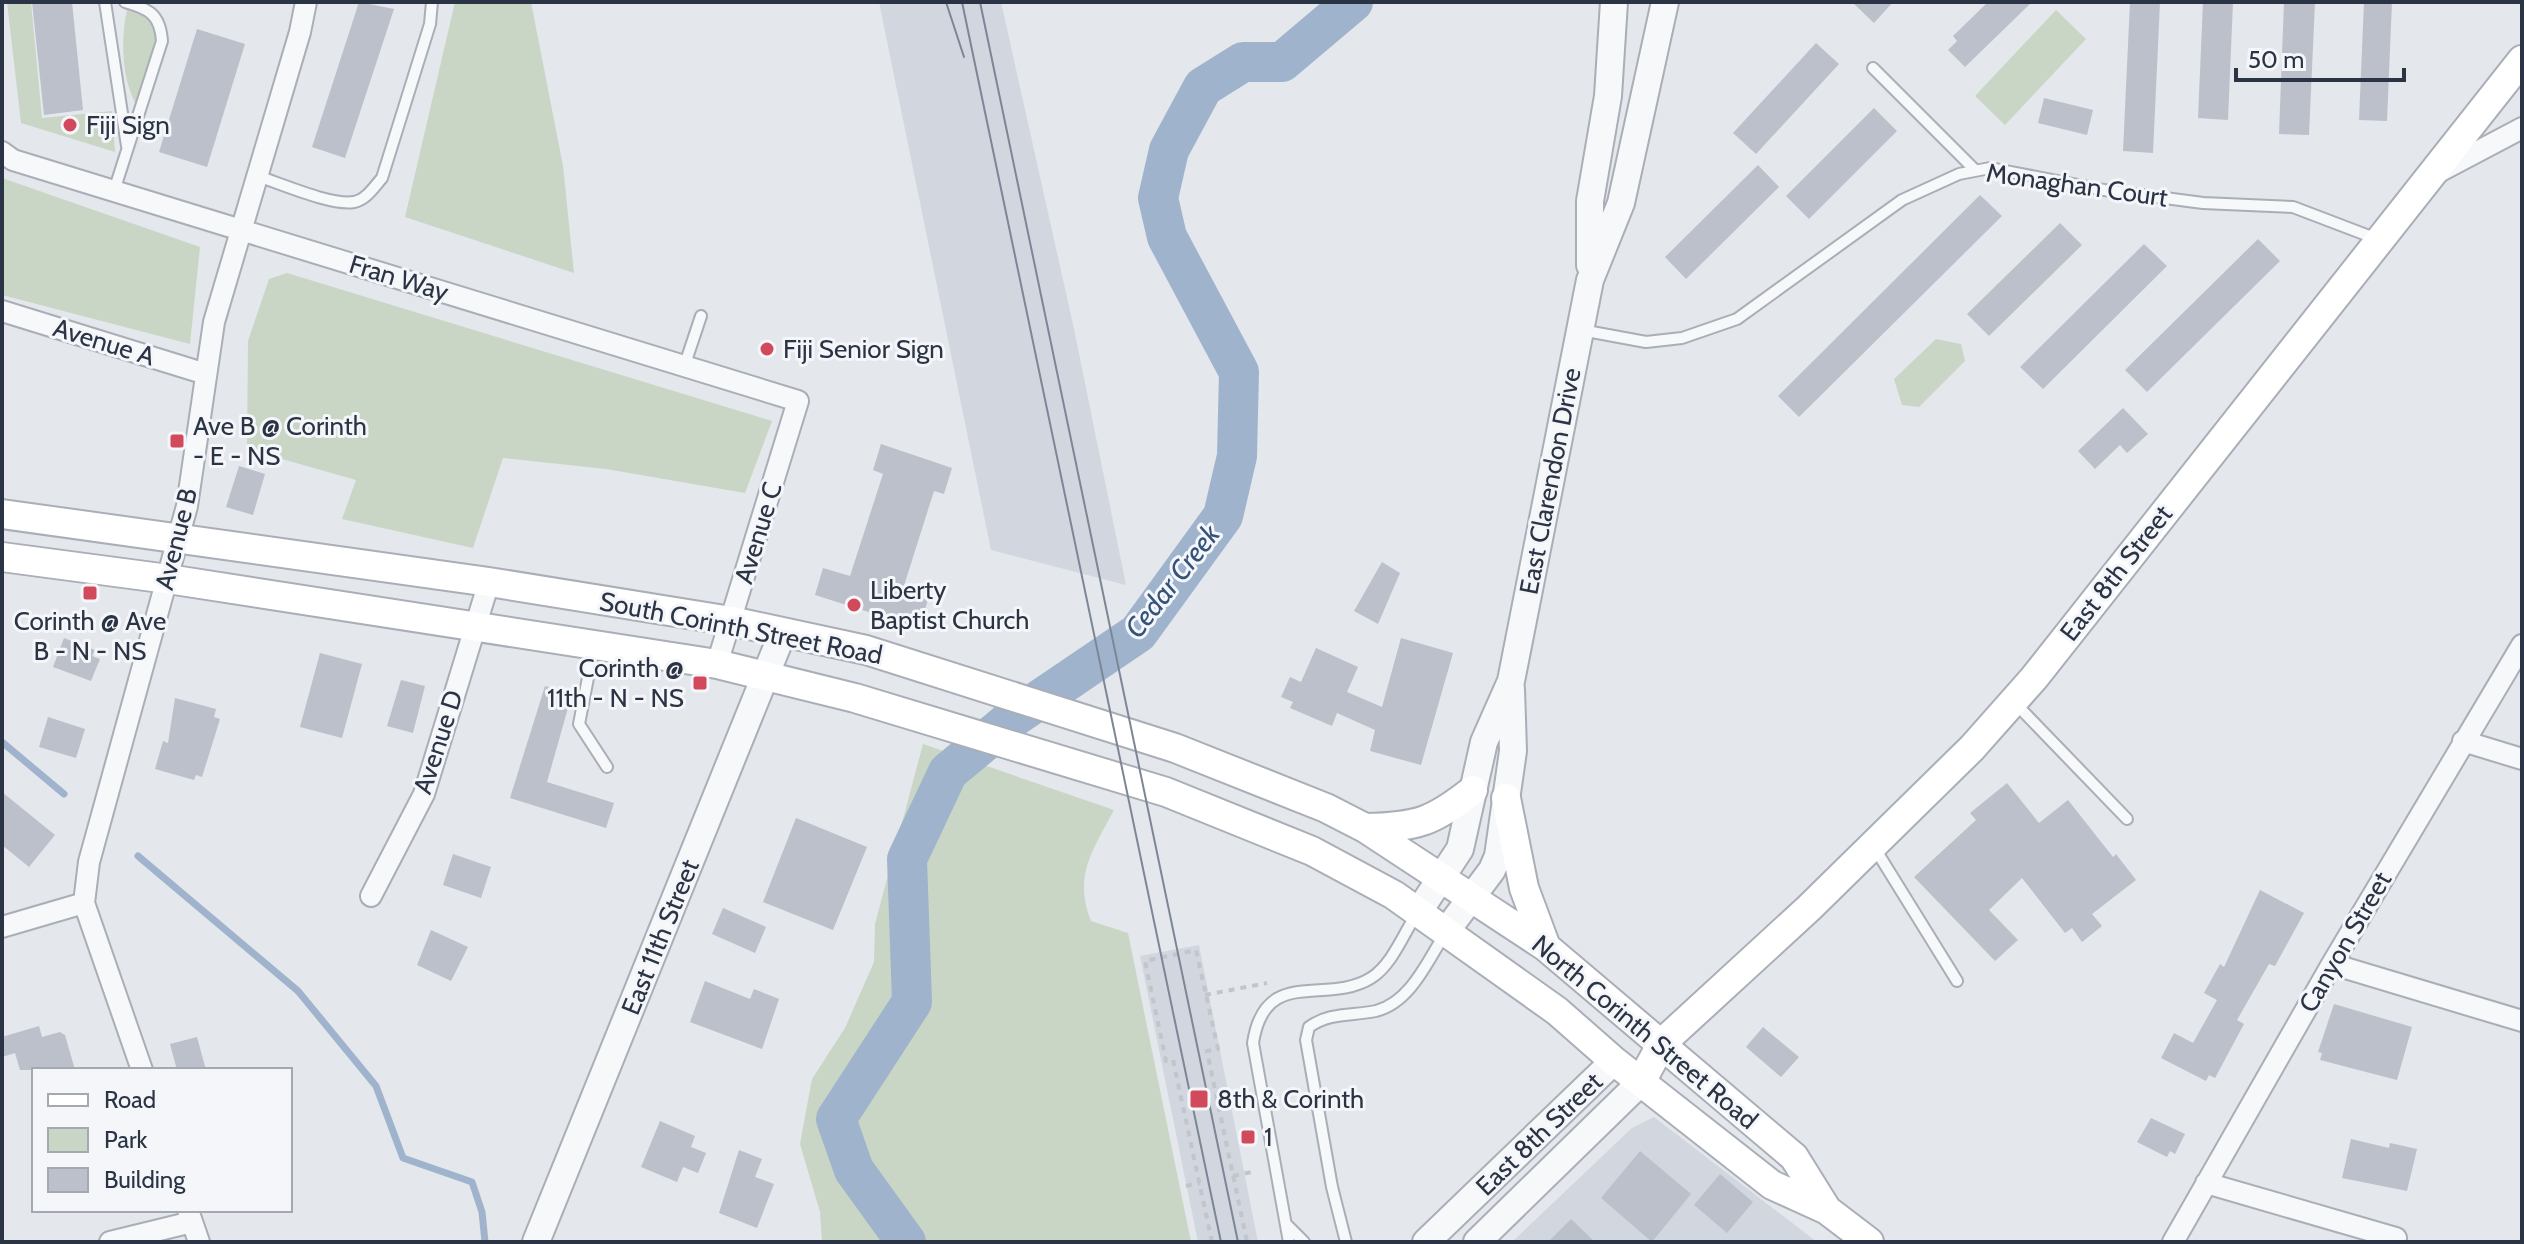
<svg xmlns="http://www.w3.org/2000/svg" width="2524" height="1244" viewBox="0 0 2524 1244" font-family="Cabin,sans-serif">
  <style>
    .built { fill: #d2d6de }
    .green { fill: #c9d6c5 }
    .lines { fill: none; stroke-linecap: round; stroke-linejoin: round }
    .stream { stroke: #9fb4cc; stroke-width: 7 }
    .river { stroke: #9fb4cc; stroke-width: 40 }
    .building { fill: #bbc0ca }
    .service-casing { stroke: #a9aeb7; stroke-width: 14 }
    .minor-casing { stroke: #a9aeb7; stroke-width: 24 }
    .tertiary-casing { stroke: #a9aeb7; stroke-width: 30 }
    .secondary-casing { stroke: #a9aeb7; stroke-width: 32 }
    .path { stroke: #c2c5cb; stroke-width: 4; stroke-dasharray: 6 6; stroke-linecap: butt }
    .service { stroke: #f7f8fa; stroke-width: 10 }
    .minor { stroke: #f7f8fa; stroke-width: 20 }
    .tertiary { stroke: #f7f8fa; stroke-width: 26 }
    .secondary { stroke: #fff; stroke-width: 28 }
    .tram { stroke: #7d8696; stroke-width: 2 }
    .poi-dot { fill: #d1495b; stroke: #f4f6f9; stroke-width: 3 }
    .labels { text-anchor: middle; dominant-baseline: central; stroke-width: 6; stroke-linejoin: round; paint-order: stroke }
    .poi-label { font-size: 26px; fill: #2b3445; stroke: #f4f6f9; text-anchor: start }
    .street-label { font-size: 26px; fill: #2b3445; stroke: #f4f6f9 }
    .water-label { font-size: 28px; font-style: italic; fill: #34527a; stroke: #f4f6f9 }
  </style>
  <rect width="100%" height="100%" fill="#e4e7ec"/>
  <path class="built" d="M879 2H1001L1074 329 1126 585 991 550Z
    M1199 945 1258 1242H1198L1140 956Z
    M1654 1117 1817 1242H1512L1632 1128Z"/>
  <path class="green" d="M7 2H31L42 118 112 111 115 152 21 123Z
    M455 2H531L563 166 574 273 405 217Z
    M127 10C142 16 154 18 156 36L140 100 135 102C121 76 121 37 127 10Z
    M2056 10 2086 39 2005 125 1975 96Z
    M2 178 200 247 190 344 2 295Z
    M287 273 772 421 745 493 606 469 503 458 473 548 342 519 356 480 247 449 248 341 269 279Z
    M1936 339 1961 344 1965 361 1919 407 1902 405 1894 379Z
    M923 744 1114 810C1093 850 1073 876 1091 921L1128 933 1191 1242H822L820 1212 800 1144 812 1079 845 1028 874 962 875 924Z"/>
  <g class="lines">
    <path class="stream" d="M2 742 64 794
      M138 856 298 991 376 1086 403 1158 472 1182 482 1212 485 1242"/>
    <path class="river" d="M906 1242 854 1170 836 1119 912 1002 907 859 948 772 1014 717 1138 633 1223 516 1237 456 1239 372 1167 237 1158 198 1169 150 1203 87 1243 62H1282L1353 2"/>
  </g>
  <path class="building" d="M32 2H72L83 110 44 115Z
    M359 2 394 9 345 158 312 147Z
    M1852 2H1893L1874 23Z
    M1988 2H2032L1965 67 1948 50 1957 41 1953 36Z
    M2130 2H2160L2153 153 2123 151Z
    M2203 2H2233L2228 120 2198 118Z
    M2284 2H2315L2309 135 2279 134Z
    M2364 2H2392L2387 121 2359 120Z
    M197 29 245 44 207 167 159 152Z
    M1816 43 1839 64 1756 154 1733 133Z
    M2044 98 2093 110 2087 135 2038 123Z
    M1874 108 1897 131 1809 219 1786 196Z
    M1758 165 1779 187 1686 279 1665 257Z
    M1980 195 2002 216 1799 417 1778 396Z
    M2060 223 2082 245 1989 336 1967 314Z
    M2258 239 2280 261 2147 392 2125 370Z
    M2144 244 2167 266 2043 389 2020 367Z
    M2123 408 2148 434 2127 453 2120 445 2095 469 2078 451Z
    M881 444 952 468 944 494 934 491 902 592 928 600 919 628 815 595 823 568 850 576 883 474 873 470Z
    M239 466 265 474 253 515 226 507Z
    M1382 562 1400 573 1378 624 1354 611Z
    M64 638 95 650 92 656 100 659 91 681 53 667Z
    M1401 638 1453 653 1421 765 1370 751 1375 730 1337 713 1332 726 1290 708 1293 702 1281 697 1290 677 1301 682 1316 648 1358 667 1347 692 1382 707Z
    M320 653 362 664 342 738 300 727Z
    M401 680 425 686 413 733 387 726Z
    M545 686 572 694 547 782 614 803 606 828 510 798Z
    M175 698 216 709 214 717 220 719 202 777 196 775 194 780 155 769 163 741 168 743Z
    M48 717 85 729 76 758 39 747Z
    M2007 783 2039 823 2068 800 2113 857 2116 854 2136 880 2092 914 2102 926 2082 942 2072 928 2065 933 2022 878 1989 910 2018 940 1995 961 1914 877 1976 820 1970 813Z
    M2 792 55 835 29 867 2 845Z
    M796 818 867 847 833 930 763 902Z
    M453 854 491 867 481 898 443 885Z
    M2260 890 2304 913 2275 966 2269 964 2237 1020 2244 1024 2215 1078 2209 1075 2206 1081 2161 1058 2174 1033 2193 1043 2217 1000 2204 993 2220 964 2224 967Z
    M723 908 766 927 755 953 712 934Z
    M431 930 468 947 451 981 417 965Z
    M705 981 750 999 754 989 779 999 762 1049 690 1022Z
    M2334 1004 2412 1027 2397 1080 2320 1060 2322 1053 2318 1052Z
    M39 1026 42 1037 60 1032 65 1035 75 1070H20L15 1053 2 1057V1037Z
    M1763 1027 1799 1057 1781 1077 1746 1047Z
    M197 1037 206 1070H177L170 1044Z
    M2151 1118 2185 1134 2175 1154 2170 1151 2167 1157 2137 1142Z
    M660 1121 695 1136 691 1147 706 1153 698 1173 683 1167 677 1182 641 1167Z
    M2351 1139 2389 1148 2390 1143 2417 1149 2407 1191 2342 1178Z
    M739 1150 762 1159 755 1177 774 1184 757 1228 719 1213Z
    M1640 1151 1691 1194 1652 1242 1601 1198Z
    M1720 1174 1753 1202 1727 1233 1694 1205Z
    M1571 1219 1595 1242H1548Z"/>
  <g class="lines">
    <g class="service-casing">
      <path id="service" d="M105 2 127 146
        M1873 68 1974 169
        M257 176C280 183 331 206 354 202 366 200 374 187 382 178L430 24 432 2
        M114 191 162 41C160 14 149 9 125 2
        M1581 330 1646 342 1682 338 1737 319 1902 200 1959 174 1990 168 2104 190 2203 203 2293 207 2377 239
        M684 367 701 316
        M594 647 579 724 607 767
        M2015 703 2127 819
        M1874 847 1957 981
        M1287 1225 1304 1242
        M1289 1242 1253 1043C1265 965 1326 1006 1371 978 1392 965 1404 933 1417 913
        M1346 1242 1332 1187 1306 1040 1309 1027C1330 1012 1352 1016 1376 1011 1411 1002 1428 960 1446 932"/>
    </g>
    <g class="minor-casing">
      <path id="minor" d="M2 152 13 160 798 401 717 664
        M2435 174 2522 128
        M2 311 206 374
        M2463 741 2522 759
        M371 896 424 794 489 582
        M2 927 84 903
        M2332 964 2522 1021
        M142 1070 84 903 89 862 187 506 214 322 300 32 306 2
        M2206 1183 2396 1238
        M188 1210 199 1242
        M110 1242 192 1222
        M2173 1242 2332 964 2522 645"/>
    </g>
    <g class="tertiary-casing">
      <path id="tertiary" d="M1590 265V201L1608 96 1614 2
        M1419 911 1460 849 1484 742 1511 681 1590 280 1621 203 1665 2
        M1447 930 1492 870 1498 856 1513 751 1511 689
        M536 1242 783 632
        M1426 1242 1614 1061
        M1477 1242 1641 1082"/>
    </g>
    <g class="secondary-casing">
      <path id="secondary" d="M2 514 489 582 731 621 866 650 1175 748 1326 808 1365 828 1546 947 1794 1157 1827 1210
        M2 557 168 579 717 664 855 698 1166 792 1312 851 1394 895 1557 1011 1614 1061 1772 1185 1827 1210 1869 1242
        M1506 798 1524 888 1546 947
        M1365 828C1417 827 1433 822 1473 790
        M1641 1082 1662 1043 1809 908 1972 748 2034 678 2522 60"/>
    </g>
    <path class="path" d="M1205 995 1267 983
      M1233 1176 1252 1172
      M1186 1186 1200 1183
      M1212 1242 1173 1060 1166 1061 1145 961 1196 950 1218 1049 1207 1051 1247 1242"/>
    <use href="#service" class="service"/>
    <use href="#minor" class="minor"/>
    <use href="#tertiary" class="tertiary"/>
    <use href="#secondary" class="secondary"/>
    <path class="tram" d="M946 2 964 57
      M962 2 1221 1242
      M980 2 1238 1242"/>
  </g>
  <g class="poi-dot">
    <circle cx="70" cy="125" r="8"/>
    <circle cx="767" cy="349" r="8"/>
    <rect x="169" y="433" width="16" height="16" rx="4"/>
    <rect x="82" y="585" width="16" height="16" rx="4"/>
    <circle cx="854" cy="605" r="8"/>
    <rect x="692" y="675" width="16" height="16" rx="4"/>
    <rect x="1189" y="1089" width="20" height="20" rx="4"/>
    <rect x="1240" y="1129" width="16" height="16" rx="4"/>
  </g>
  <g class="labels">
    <g class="poi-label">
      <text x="86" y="125">Fiji Sign</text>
      <text x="783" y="349">Fiji Senior Sign</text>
      <text x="193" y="426">Ave B @ Corinth<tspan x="193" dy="30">- E - NS</tspan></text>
      <text x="870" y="590">Liberty<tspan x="870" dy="30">Baptist Church</tspan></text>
      <text x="90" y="621" text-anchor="middle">Corinth @ Ave<tspan x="90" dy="30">B - N - NS</tspan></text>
      <text x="684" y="668" text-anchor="end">Corinth @<tspan x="684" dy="30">11th - N - NS</tspan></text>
      <text x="1217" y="1099">8th &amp; Corinth</text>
      <text x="1264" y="1137">1</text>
    </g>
    <g class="street-label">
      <text transform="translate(2077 185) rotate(8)">Monaghan Court</text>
      <text transform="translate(399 278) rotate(17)">Fran Way</text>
      <text transform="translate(104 342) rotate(17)">Avenue A</text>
      <text transform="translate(1550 481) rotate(-79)">East Clarendon Drive</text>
      <text transform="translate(758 533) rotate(-73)">Avenue C</text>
      <text transform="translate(176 539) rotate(-76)">Avenue B</text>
      <text transform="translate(2116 573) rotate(-52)">East 8th Street</text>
      <text transform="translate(741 628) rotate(11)">South Corinth Street Road</text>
      <text transform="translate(438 742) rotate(-72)">Avenue D</text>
      <text transform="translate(660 937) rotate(-68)">East 11th Street</text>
      <text transform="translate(2345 942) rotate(-60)">Canyon Street</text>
      <text transform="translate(1645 1032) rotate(40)">North Corinth Street Road</text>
      <text transform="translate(1539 1134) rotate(-44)">East 8th Street</text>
    </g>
    <g class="water-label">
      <text transform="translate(1172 581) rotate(-52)">Cedar Creek</text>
    </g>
  </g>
  <rect width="2524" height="1244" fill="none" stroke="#2b3445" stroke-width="8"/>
  <rect x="32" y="1068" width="260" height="144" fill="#f4f6f9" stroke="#a4a8b1" stroke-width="2"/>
  <rect x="48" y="1094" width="40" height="12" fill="#ffffff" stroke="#a4a8b1" stroke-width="2"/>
  <text x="104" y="1108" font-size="24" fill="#2b3445">Road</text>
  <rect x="48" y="1128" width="40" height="24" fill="#c9d6c5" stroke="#a4a8b1" stroke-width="2"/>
  <text x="104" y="1148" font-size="24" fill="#2b3445">Park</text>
  <rect x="48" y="1168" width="40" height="24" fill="#bbc0ca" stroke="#a4a8b1" stroke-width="2"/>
  <text x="104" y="1188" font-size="24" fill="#2b3445">Building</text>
  <path d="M2236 68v12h168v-12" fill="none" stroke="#2b3445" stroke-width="4"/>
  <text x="2248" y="68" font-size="24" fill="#2b3445" stroke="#f4f6f9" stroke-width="6" paint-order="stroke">50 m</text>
</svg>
